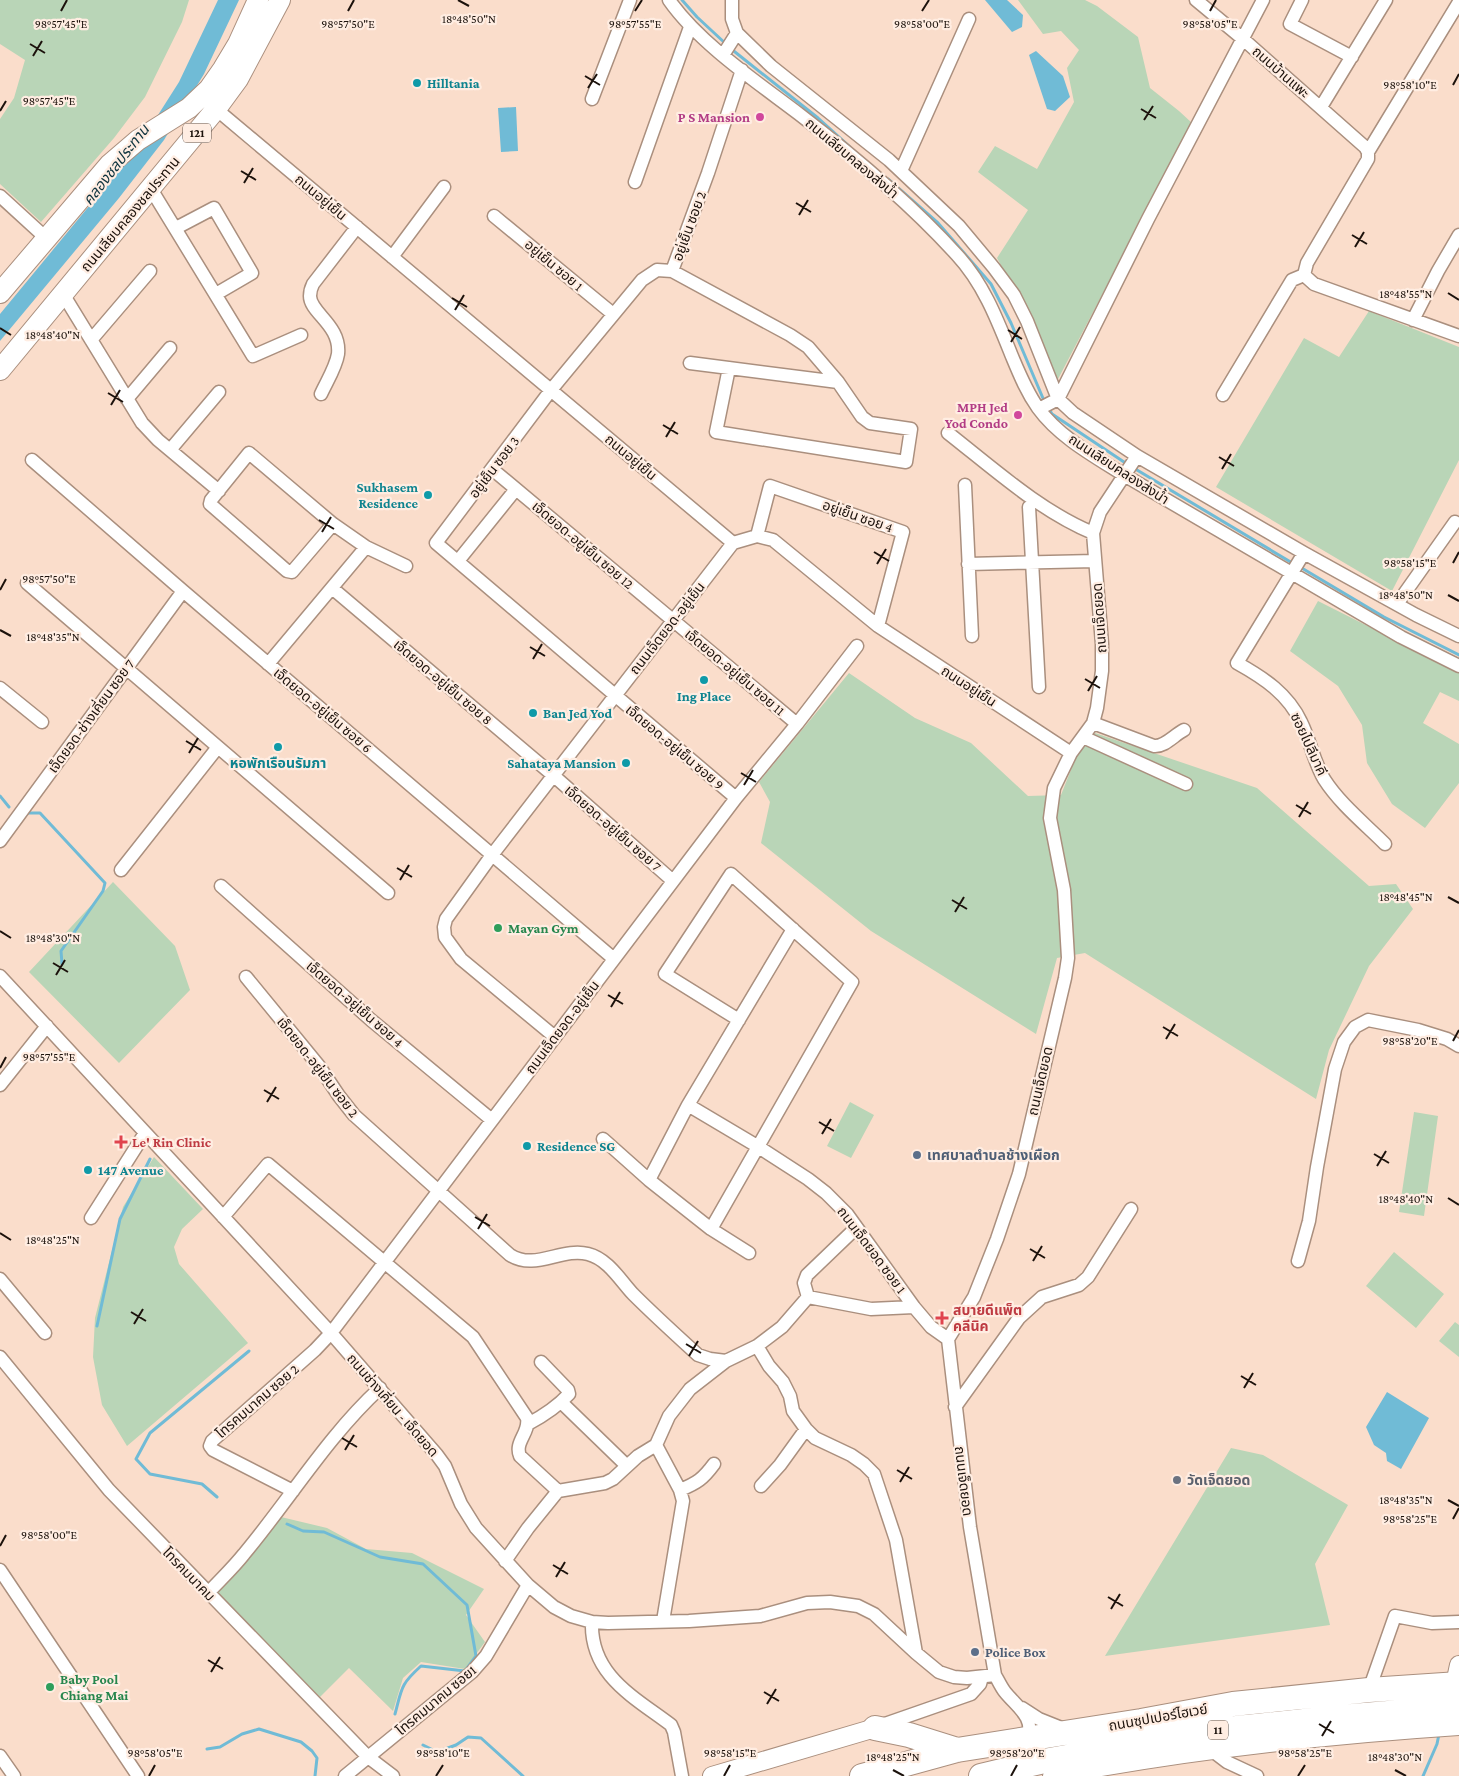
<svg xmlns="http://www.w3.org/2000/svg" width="1459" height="1776" viewBox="0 0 1459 1776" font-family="'Crimson Pro','Noto Sans Thai',serif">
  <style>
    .green { fill: #b9d5b7 }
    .water { fill: #70bbd6 }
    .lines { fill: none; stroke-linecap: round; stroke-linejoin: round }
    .stream { stroke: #70bbd6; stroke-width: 3 }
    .street-casing { stroke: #aa8f7e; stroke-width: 15 }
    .secondary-casing { stroke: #aa8f7e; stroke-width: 20 }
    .primary-casing { stroke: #aa8f7e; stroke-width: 22 }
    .highway-casing { stroke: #aa8f7e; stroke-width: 26 }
    .street { stroke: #fff; stroke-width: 12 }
    .secondary { stroke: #fff; stroke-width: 18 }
    .primary { stroke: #fff; stroke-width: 20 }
    .highway { stroke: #fff; stroke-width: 24 }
    .ticks { fill: none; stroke: #1c120c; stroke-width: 2 }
    .culture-dot { fill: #0f9aa8; stroke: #ffede2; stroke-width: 2 }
    .hotel-dot { fill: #d1479c; stroke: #ffede2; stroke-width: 2 }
    .leisure-dot { fill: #2e9e5b; stroke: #ffede2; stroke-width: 2 }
    .health-dot { fill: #e0444e; stroke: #ffede2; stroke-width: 2 }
    .service-dot { fill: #5c6f8a; stroke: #ffede2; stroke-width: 2 }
    .worship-dot { fill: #6b7280; stroke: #ffede2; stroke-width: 2 }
    .labels { text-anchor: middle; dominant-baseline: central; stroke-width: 4.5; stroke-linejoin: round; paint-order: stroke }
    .shield { fill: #ffede2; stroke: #60544c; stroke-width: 1 }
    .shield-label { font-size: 12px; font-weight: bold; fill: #1c120c }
    .street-label { font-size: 14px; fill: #1c120c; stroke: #ffede2 }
    .culture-label { font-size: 14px; font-weight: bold; fill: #0d838f; stroke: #ffede2; text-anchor: start }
    .hotel-label { font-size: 14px; font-weight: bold; fill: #b23c85; stroke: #ffede2; text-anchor: end }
    .leisure-label { font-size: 14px; font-weight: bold; fill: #27864d; stroke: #ffede2; text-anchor: start }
    .health-label { font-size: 14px; font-weight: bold; fill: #be3a42; stroke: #ffede2; text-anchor: start }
    .service-label { font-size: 14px; font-weight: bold; fill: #4e5e75; stroke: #ffede2; text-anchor: start }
    .worship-label { font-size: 14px; font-weight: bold; fill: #5b616d; stroke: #ffede2; text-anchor: start }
    .water-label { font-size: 15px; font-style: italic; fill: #0f343f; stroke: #ffede2 }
    .ticks-label { font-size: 12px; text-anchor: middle; fill: #1c120c; stroke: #ffede2; stroke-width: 4.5; stroke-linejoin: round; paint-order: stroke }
  </style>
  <rect width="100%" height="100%" fill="#faddcb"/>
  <path class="green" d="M0 0H189L182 22 145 97 114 138 41 222 0 184V119L14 98 25 60 0 44Z
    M1018 0H1085L1097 6 1138 37 1150 88 1179 111 1192 123 1057 381 1029 316 997 258 1028 210 978 172 995 146 1037 169 1074 102 1067 68 1079 50 1061 31 1043 34Z
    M1369 311 1459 347V460L1392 591 1216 487 1304 338 1339 357Z
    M1318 601 1459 672V701L1440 692 1423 723 1459 744V783L1425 828 1392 804 1367 763 1362 725 1338 686 1290 651Z
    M849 673 915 718 971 743 1028 796 1061 795 1076 757 1095 733 1257 788 1369 886 1396 884 1413 909 1369 966 1329 1050 1316 1099 1085 953 1057 958 1036 1034 871 931 761 843 770 802 759 782Z
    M113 882 175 946 190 990 119 1063 29 972Z
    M850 1102 874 1115 851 1158 827 1146Z
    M1414 1112 1438 1116 1424 1216 1399 1212Z
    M154 1157 203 1209 182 1229 174 1247 179 1264 248 1343 127 1446 102 1405 93 1357 95 1318 123 1207Z
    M1394 1252 1444 1294 1416 1328 1366 1286Z
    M1455 1322 1459 1325V1357L1439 1341Z
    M1231 1448 1263 1455 1348 1505 1315 1564 1330 1625 1105 1656Z
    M281 1517 327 1528 366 1549 412 1553 484 1589 466 1615 485 1642 465 1669 421 1662 403 1678 393 1711 349 1668 320 1697 214 1592Z"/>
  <path class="water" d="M218 0H239L204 74 164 140 119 198 0 341V314L137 148 179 82Z
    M985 0H1007L1023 15 1022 27 1012 32Z
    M1036 51 1063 76 1070 97 1055 111 1047 109 1029 55Z
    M516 107 518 151 501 152 498 108Z
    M1387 1392 1429 1418 1401 1469 1387 1461 1386 1453 1374 1445 1366 1427Z"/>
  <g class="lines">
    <path class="stream" d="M682 0 697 17 726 44
      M730 48 818 118 849 146
      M888 179 938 223 991 284 1011 323 1045 403
      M1049 409 1052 414 1127 464
      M1132 467 1294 564
      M1300 567 1384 617 1459 655
      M0 796 9 807
      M26 813H40L105 883 103 891 61 951 62 964
      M97 1326 120 1219 150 1159
      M217 1497 202 1484 150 1474 136 1459 150 1433 249 1351
      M287 1524 303 1531 324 1532 380 1557 423 1564 467 1605 476 1656 465 1671 421 1666C400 1685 402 1688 395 1714
      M423 1745 437 1752 456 1745 468 1737 481 1738 523 1776
      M207 1749 220 1747 242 1734 259 1729 301 1742 312 1751 317 1758 315 1776
      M1423 1776 1437 1744 1439 1734"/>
    <g class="street-casing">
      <path id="street" d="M669 0C699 43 757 82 799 114 855 157 909 202 957 255 983 283 997 319 1011 354 1019 373 1026 391 1038 408 1059 437 1094 456 1124 475L1401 637 1459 666
        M732 0V19L737 33 771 66 889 160 959 226 994 268 1014 295 1027 321 1058 399 1073 413 1137 456 1304 553 1416 615 1459 636
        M1196 0 1243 39 1365 147 1368 152V159L1307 263 1304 275
        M1302 0 1290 24 1352 57
        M723 55 737 33
        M592 99 630 0
        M1321 107 1386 0
        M216 109 733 543
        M1368 152 1459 2
        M901 171 969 19
        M635 182 690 27
        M151 189 253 356 301 335
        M0 196 46 238
        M494 216 613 314
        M176 228 214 208 252 273 216 294
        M392 257 444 187
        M672 271 708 173 742 70
        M1304 275 1314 284 1459 336
        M63 294 142 423 158 440 219 491
        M1413 320 1438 271 1459 235
        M91 340 150 271
        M690 363 838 382
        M729 368 716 432 906 462 911 429 870 423 862 417 838 382 808 347 790 335 672 271 657 270 642 280 551 390 436 543 736 798
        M321 394C327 381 336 367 338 354 341 325 310 313 310 296 310 292 311 288 313 284L357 227
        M1223 395 1292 280 1304 275
        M127 399 170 348
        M1039 409 1058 399 1148 219 1263 0
        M948 433C994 469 1040 511 1093 533
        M170 450 219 392
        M32 460 183 591 614 959
        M492 469 797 724
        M965 485 972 636
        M1029 507 1039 687
        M333 524 292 572 287 571 210 504 211 500 249 453 333 524 366 547 406 566
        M757 536 770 486 903 532 878 626
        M733 543 757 536 773 540 878 626 1071 753
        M1304 553 1237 663C1264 678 1288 694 1301 722 1310 740 1314 762 1324 779 1340 804 1365 824 1385 844
        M458 561 516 489
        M968 564 1095 561
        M27 583 388 893
        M332 588 554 776 673 881
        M1397 604 1455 522
        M268 664 366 547
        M0 688 42 722
        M1093 723 1154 746C1165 747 1174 735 1184 730
        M1083 737 1186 784
        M0 841 183 591
        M121 870 218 747
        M221 886 371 1020 492 1120
        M0 976 331 1333 437 1455 445 1466 461 1504 476 1528 528 1585 554 1607 571 1616 592 1622 608 1623 689 1621 760 1616 807 1603 830 1602 858 1606 874 1614 916 1653 939 1672 954 1677 967 1678 995 1675
        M246 977 319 1066 339 1096 354 1115 510 1255C535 1271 562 1247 588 1254 608 1259 620 1280 633 1294 654 1315 676 1335 698 1355L710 1359 726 1361
        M555 1037 461 959 445 937 444 927 446 919 492 855 733 543
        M0 1085 47 1026
        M688 1105 757 1146 808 1179 826 1193 847 1214 914 1307 931 1327 948 1339
        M603 1139 649 1180 711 1229 749 1253
        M649 1180 688 1105 793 929
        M223 1217 268 1164 473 1337 527 1418C530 1433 514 1442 520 1456L558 1491
        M91 1218 145 1133
        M711 1229 852 982 731 874 665 974 739 1020
        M1298 1261 1309 1221 1317 1167 1335 1069 1344 1042 1355 1027 1368 1020 1418 1030 1447 1039 1459 1046
        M0 1279 45 1333
        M808 1297 804 1283 807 1275 856 1228
        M757 1346 769 1366 783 1382 790 1396 793 1411 806 1429 815 1438 851 1455 864 1464 874 1474 896 1540 916 1653
        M0 1357 109 1490 368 1757 393 1776
        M561 1402 627 1466
        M955 1407 1019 1318 1042 1297 1079 1285 1088 1277 1131 1209
        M528 1424C543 1416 557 1407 569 1394L568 1390 541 1362
        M656 1445 669 1416 690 1389 726 1361 757 1346 782 1327 808 1297 871 1309 914 1307
        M656 1445 680 1490 683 1501 663 1621
        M761 1486 780 1465 806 1429
        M680 1490C697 1483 703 1479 714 1464
        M293 1491 213 1450 210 1446 212 1441 315 1350 331 1333 736 798 797 724 857 646
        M505 1561 528 1528 558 1491 605 1483 613 1479 638 1456 656 1445
        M0 1570 138 1776
        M208 1593C220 1580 233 1568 244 1554 290 1499 327 1437 380 1388
        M592 1622C590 1675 634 1697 671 1725L674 1732 682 1776
        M1369 1690 1395 1616 1432 1623 1459 1622
        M1022 1708 1039 1719 1064 1729
        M882 1725 971 1694 980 1684 982 1677
        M1027 1739C1036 1718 1017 1707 1005 1692 1001 1687 998 1680 995 1675L970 1527 948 1339 974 1297 997 1239 1019 1174 1065 978 1068 958 1064 890 1050 818 1054 788 1071 753 1093 723 1097 708 1102 671V644L1093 533 1100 512 1137 456
        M1210 1749 1227 1762 1257 1776
        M0 1756 14 1776
        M345 1776 472 1672 486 1656 528 1585"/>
    </g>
    <g class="secondary-casing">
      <path id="secondary" d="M1455 1684 1459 1665
        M712 1776 875 1728
        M1052 1776C1186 1750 1322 1735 1459 1726"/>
    </g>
    <g class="primary-casing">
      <path id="primary" d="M0 293 110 164 138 140 189 108 209 89 223 69 238 44 258 0
        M0 370 216 109 238 79 280 0"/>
    </g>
    <g class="highway-casing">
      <path id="highway" d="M875 1728 909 1735 957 1750
        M862 1776 957 1750 1141 1721 1233 1704 1369 1690 1459 1684
        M981 1776 1044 1761 1217 1730 1341 1717 1459 1707"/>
    </g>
    <use href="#street" class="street"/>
    <use href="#secondary" class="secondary"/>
    <use href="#primary" class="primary"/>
    <use href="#highway" class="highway"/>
  </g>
  <path class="ticks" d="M458 0 469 6M61 11 67 0M348 11 354 0M635 11 642 0M922 11 929 0M1210 11 1216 0M30 44 45 53M33 56 42 41M585 76 600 85M1453 85 1459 74M588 88 597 74M1141 109 1156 118M0 111 6 101M1144 120 1153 106M241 171 256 180M244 183 253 168M796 203 811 212M799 215 808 200M1352 235 1367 244M1355 247 1364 232M1448 293 1459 300M452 298 467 307M455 310 464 295M0 328 11 335M1008 330 1022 339M1011 342 1020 327M108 393 123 402M111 405 120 390M663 425 678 434M666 437 675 422M1219 457 1234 466M1222 469 1231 454M319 520 334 529M322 532 331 517M874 552 889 561M1453 563 1459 552M877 564 886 549M0 590 6 579M1448 595 1459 601M0 630 11 636M530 647 545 656M533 659 542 644M1085 679 1100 688M1088 691 1097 676M186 741 201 750M189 753 198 738M741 773 756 782M744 785 753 770M1296 805 1311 814M1299 817 1308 802M397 868 412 877M400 880 409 865M1448 897 1459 903M952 900 967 909M955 912 964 897M0 931 11 938M53 963 68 972M56 975 65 960M608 995 623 1004M611 1007 620 992M1163 1027 1178 1036M1166 1039 1175 1024M1453 1041 1459 1030M0 1068 6 1057M264 1090 279 1099M267 1102 276 1087M819 1122 834 1131M822 1134 831 1119M1374 1154 1389 1163M1377 1166 1386 1151M1448 1198 1459 1205M475 1217 490 1226M478 1229 487 1214M0 1233 11 1240M1030 1249 1045 1258M1033 1261 1042 1246M131 1312 146 1321M134 1324 143 1309M686 1344 701 1353M689 1356 698 1341M1241 1376 1256 1385M1244 1388 1253 1373M342 1438 357 1447M345 1450 354 1435M897 1470 912 1479M900 1482 909 1467M1448 1500 1459 1506M1453 1519 1459 1508M0 1546 6 1535M553 1565 568 1574M556 1577 565 1562M1108 1597 1123 1606M1111 1609 1120 1594M208 1660 223 1669M211 1672 220 1657M764 1692 779 1701M767 1704 776 1689M1319 1724 1334 1733M1322 1736 1331 1721M893 1770 904 1776M1395 1770 1406 1776M149 1776 155 1765M436 1776 443 1765M724 1776 730 1765M1011 1776 1017 1765M1298 1776 1305 1765"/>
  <g class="culture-dot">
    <circle cx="417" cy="83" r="5"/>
    <circle cx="428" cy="495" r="5"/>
    <circle cx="704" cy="680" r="5"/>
    <circle cx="533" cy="713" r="5"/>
    <circle cx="278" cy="747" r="5"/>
    <circle cx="626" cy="763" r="5"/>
    <circle cx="527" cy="1146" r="5"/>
    <circle cx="88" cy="1170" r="5"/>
  </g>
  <g class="hotel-dot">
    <circle cx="760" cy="117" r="5"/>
    <circle cx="1018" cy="415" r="5"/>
  </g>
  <g class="leisure-dot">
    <circle cx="498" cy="928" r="5"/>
    <circle cx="50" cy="1687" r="5"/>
  </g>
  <g class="health-dot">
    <path d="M118.5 1134.5h5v5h5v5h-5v5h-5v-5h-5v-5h5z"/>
    <path d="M939.5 1310.5h5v5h5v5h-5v5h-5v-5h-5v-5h5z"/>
  </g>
  <g class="service-dot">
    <circle cx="917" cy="1155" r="5"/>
    <circle cx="975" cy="1652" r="5"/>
  </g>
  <circle class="worship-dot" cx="1177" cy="1480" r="5"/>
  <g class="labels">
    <g class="shield">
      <rect x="183" y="123.5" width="28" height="19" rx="4"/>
      <rect x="1208" y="1720.5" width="20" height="19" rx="4"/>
    </g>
    <g class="shield-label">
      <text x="197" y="133">121</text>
      <text x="1218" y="1730">11</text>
    </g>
    <g class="street-label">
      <text transform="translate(1281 72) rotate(41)">ถนนบ้านแพะ</text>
      <text transform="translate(852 158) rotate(40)">ถนนเลียบคลองส่งน้ำ</text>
      <text transform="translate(321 197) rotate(40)">ถนนอยู่เย็น</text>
      <text transform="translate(130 214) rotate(-50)">ถนนเลียบคลองชลประทาน</text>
      <text transform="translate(689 226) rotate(-70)">อยู่เย็น ซอย 2</text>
      <text transform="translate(554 265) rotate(40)">อยู่เย็น ซอย 1</text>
      <text transform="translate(631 457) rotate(40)">ถนนอยู่เย็น</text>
      <text transform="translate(494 467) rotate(-53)">อยู่เย็น ซอย 3</text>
      <text transform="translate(1119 469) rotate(33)">ถนนเลียบคลองส่งน้ำ</text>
      <text transform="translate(858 516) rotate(19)">อยู่เย็น ซอย 4</text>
      <text transform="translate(583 545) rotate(40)">เจ็ดยอด-อยู่เย็น ซอย 12</text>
      <text transform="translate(1099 618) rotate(-94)">ถนนเจ็ดยอด</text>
      <text transform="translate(667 628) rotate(-52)">ถนนเจ็ดยอด-อยู่เย็น</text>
      <text transform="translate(735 672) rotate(40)">เจ็ดยอด-อยู่เย็น ซอย 11</text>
      <text transform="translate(443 682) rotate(40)">เจ็ดยอด-อยู่เย็น ซอย 8</text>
      <text transform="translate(969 686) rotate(33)">ถนนอยู่เย็น</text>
      <text transform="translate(323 710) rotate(40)">เจ็ดยอด-อยู่เย็น ซอย 6</text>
      <text transform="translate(91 716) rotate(-54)">เจ็ดยอด-ช่างเคี่ยน ซอย 7</text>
      <text transform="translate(1309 744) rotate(65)">ซอยไปลีมาคี</text>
      <text transform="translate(675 747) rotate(40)">เจ็ดยอด-อยู่เย็น ซอย 9</text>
      <text transform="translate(613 828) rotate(41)">เจ็ดยอด-อยู่เย็น ซอย 7</text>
      <text transform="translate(355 1004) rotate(41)">เจ็ดยอด-อยู่เย็น ซอย 4</text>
      <text transform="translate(562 1027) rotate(-53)">ถนนเจ็ดยอด-อยู่เย็น</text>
      <text transform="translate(318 1067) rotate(52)">เจ็ดยอด-อยู่เย็น ซอย 2</text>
      <text transform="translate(1040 1081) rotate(-77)">ถนนเจ็ดยอด</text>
      <text transform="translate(872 1250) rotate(53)">ถนนเจ็ดยอด ซอย 1</text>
      <text transform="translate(257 1401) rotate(-41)">โทรคมนาคม ซอย 2</text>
      <text transform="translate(393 1405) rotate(49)">ถนนช่างเคี่ยน - เจ็ดยอด</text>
      <text transform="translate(964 1481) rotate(83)">ถนนเจ็ดยอด</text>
      <text transform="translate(189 1574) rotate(46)">โทรคมนาคม</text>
      <text transform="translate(436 1700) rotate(-40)">โทรคมนาคม ซอย1</text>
      <text transform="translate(1158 1717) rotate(-10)">ถนนซุปเปอร์ไฮเวย์</text>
    </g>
    <g class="culture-label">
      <text x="427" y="83">Hilltania</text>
      <text x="418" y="487" text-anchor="end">Sukhasem<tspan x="418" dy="16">Residence</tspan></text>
      <text x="704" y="696" text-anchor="middle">Ing Place</text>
      <text x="543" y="713">Ban Jed Yod</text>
      <text x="278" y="763" text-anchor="middle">หอพักเรือนรัมภา</text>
      <text x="616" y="763" text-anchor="end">Sahataya Mansion</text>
      <text x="537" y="1146">Residence SG</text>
      <text x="98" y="1170">147 Avenue</text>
    </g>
    <g class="hotel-label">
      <text x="750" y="117">P S Mansion</text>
      <text x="1008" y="407">MPH Jed<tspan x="1008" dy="16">Yod Condo</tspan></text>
    </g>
    <g class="leisure-label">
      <text x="508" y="928">Mayan Gym</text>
      <text x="60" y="1679">Baby Pool<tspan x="60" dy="16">Chiang Mai</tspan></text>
    </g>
    <g class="health-label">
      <text x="132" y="1142">Le' Rin Clinic</text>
      <text x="953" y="1310">สบายดีแพ็ต<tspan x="953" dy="16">คลีนิค</tspan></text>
    </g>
    <g class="service-label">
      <text x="927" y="1155">เทศบาลตำบลช้างเผือก</text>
      <text x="985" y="1652">Police Box</text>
    </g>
    <g class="worship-label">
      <text x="1187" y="1480">วัดเจ็ดยอด</text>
    </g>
    <g class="water-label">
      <text transform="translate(116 165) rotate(-52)">คลองชลประทาน</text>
    </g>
  </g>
  <g class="ticks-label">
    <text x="469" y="23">18°48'50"N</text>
    <text x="61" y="28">98°57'45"E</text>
    <text x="348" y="28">98°57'50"E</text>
    <text x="635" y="28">98°57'55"E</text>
    <text x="922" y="28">98°58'00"E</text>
    <text x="1210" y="28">98°58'05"E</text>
    <text x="1410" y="89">98°58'10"E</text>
    <text x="49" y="105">98°57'45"E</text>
    <text x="1406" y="298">18°48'55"N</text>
    <text x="53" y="339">18°48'40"N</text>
    <text x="1410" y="567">98°58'15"E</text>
    <text x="49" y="583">98°57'50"E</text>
    <text x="1406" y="599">18°48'50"N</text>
    <text x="53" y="641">18°48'35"N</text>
    <text x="1406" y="901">18°48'45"N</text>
    <text x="53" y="942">18°48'30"N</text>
    <text x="1410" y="1045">98°58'20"E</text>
    <text x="49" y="1061">98°57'55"E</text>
    <text x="1406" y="1203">18°48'40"N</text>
    <text x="53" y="1244">18°48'25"N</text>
    <text x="1406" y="1504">18°48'35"N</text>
    <text x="1410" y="1523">98°58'25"E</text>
    <text x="49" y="1539">98°58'00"E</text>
    <text x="155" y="1757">98°58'05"E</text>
    <text x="443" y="1757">98°58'10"E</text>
    <text x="730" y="1757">98°58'15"E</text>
    <text x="1017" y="1757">98°58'20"E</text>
    <text x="1305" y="1757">98°58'25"E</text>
    <text x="893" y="1761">18°48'25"N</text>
    <text x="1395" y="1761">18°48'30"N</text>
  </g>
</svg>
